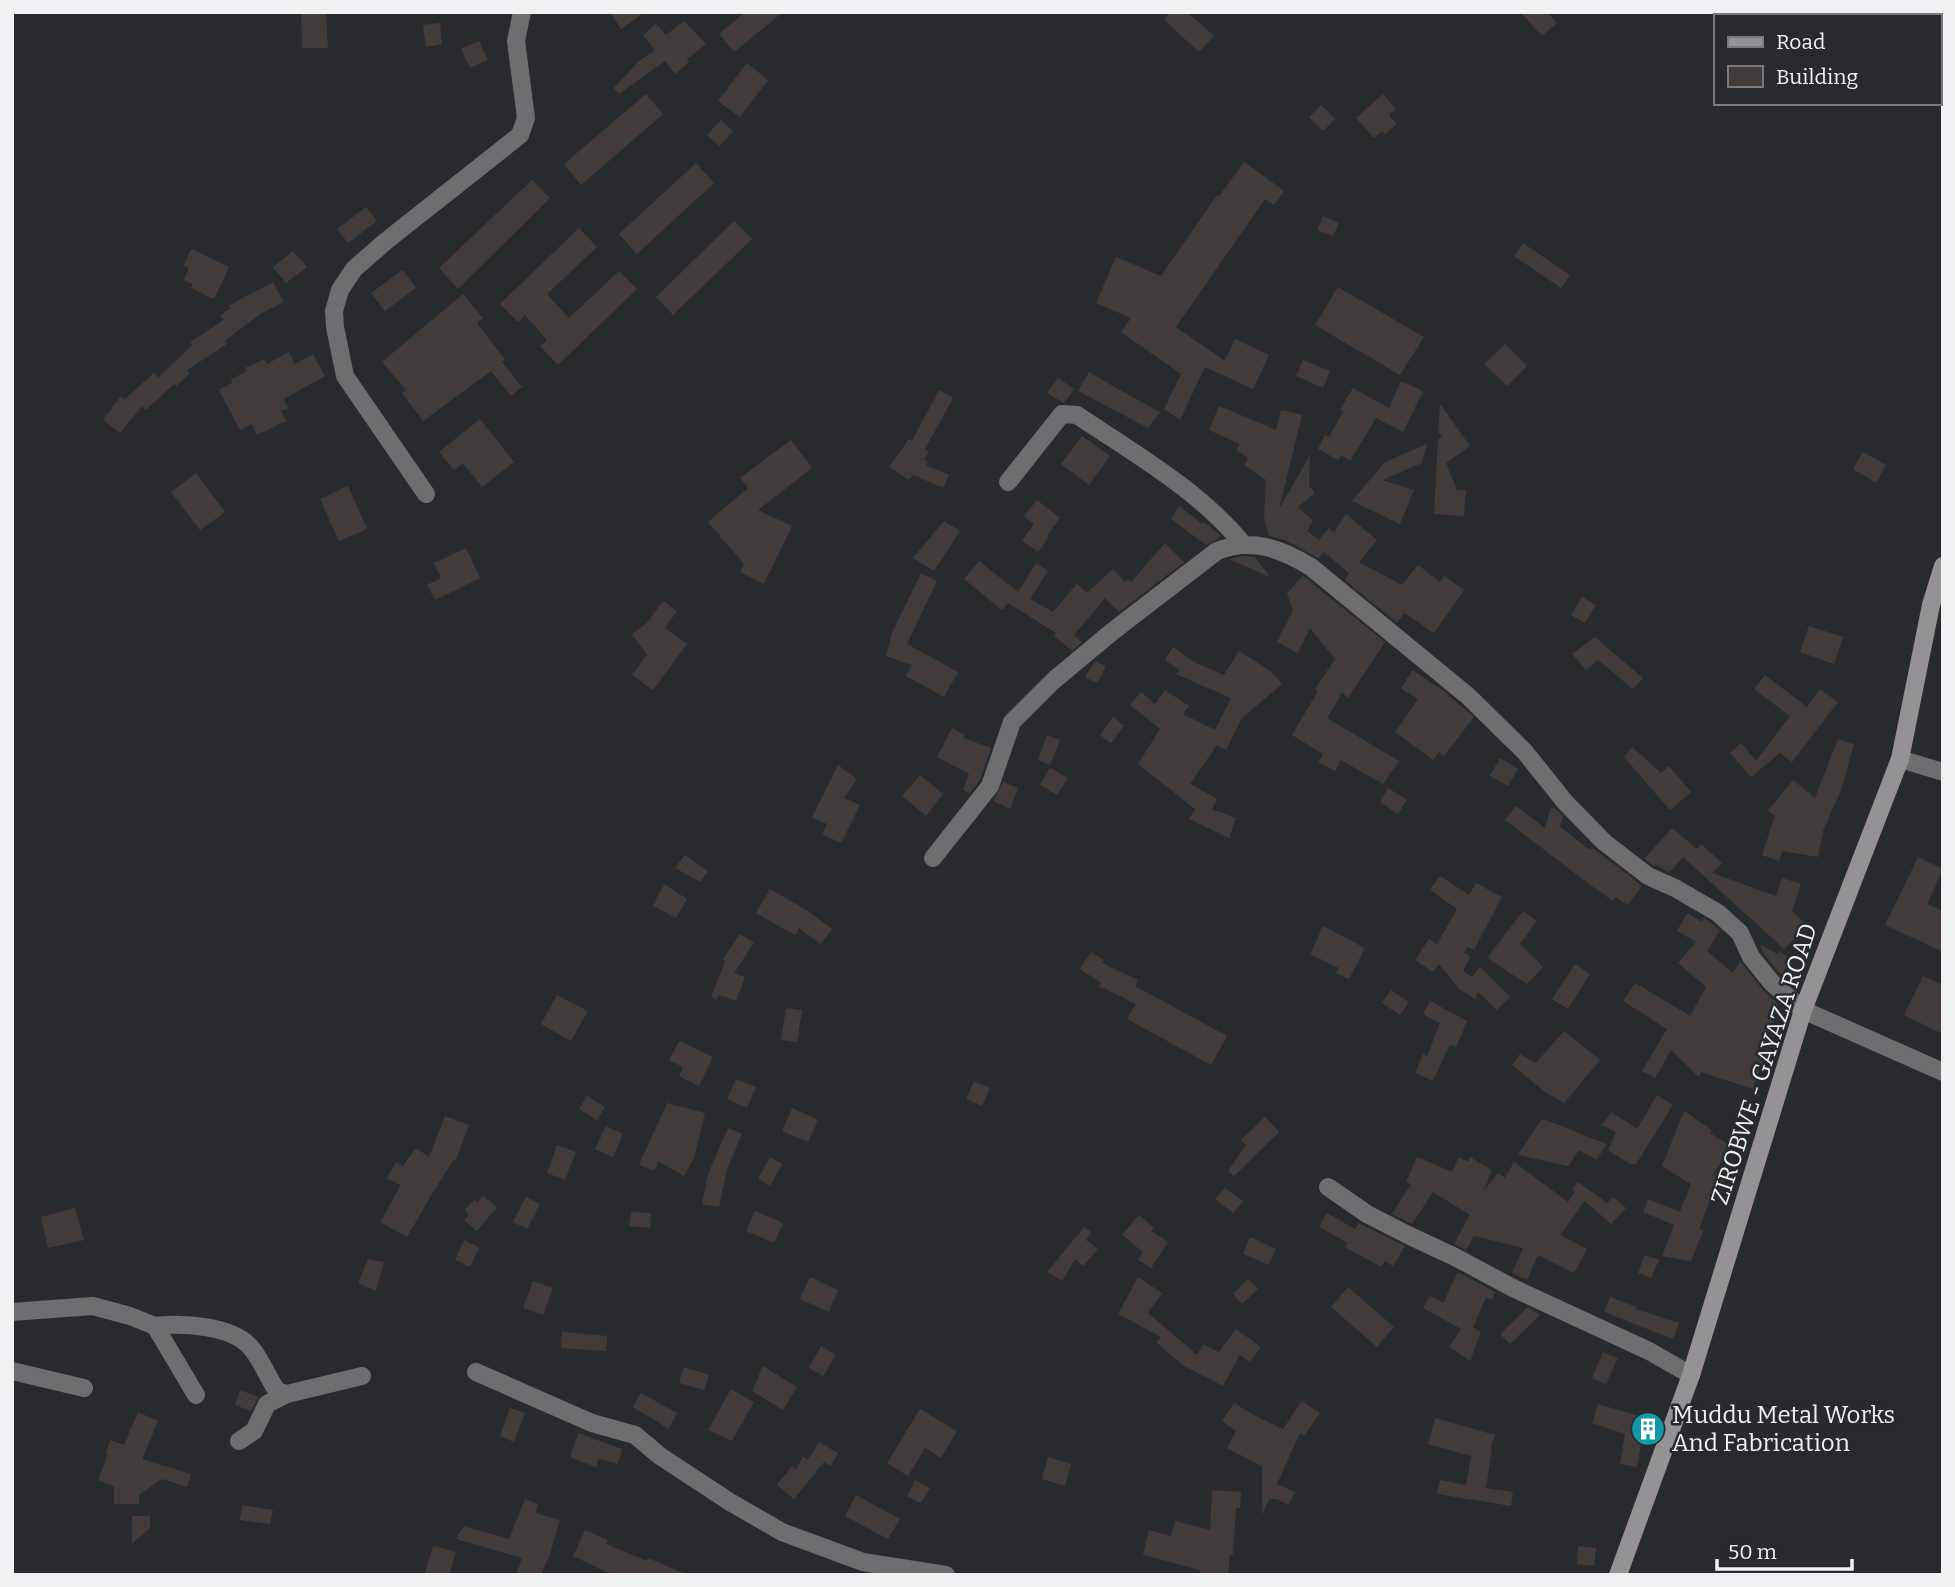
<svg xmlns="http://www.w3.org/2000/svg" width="1955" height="1587" viewBox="0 0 1955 1587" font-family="Bitter,serif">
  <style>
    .building { fill: #413c3a }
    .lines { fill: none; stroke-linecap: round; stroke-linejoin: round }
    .street { stroke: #6e6d6f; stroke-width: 18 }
    .secondary { stroke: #949295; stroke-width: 18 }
    .labels { text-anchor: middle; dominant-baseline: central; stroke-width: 5; stroke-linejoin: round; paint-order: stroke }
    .street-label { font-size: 24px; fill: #eff1f3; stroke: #282b2e }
    .poi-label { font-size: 24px; fill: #eff1f3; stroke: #282b2e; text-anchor: start }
  </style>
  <rect width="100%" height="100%" fill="#282b2e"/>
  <path class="building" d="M301 12H326L328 48H302Z
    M610 12H645L621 29Z
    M745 12H783L734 52 719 34Z
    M1170 12H1187L1214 36 1199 52 1164 20Z
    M1520 12H1547L1557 23 1542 36Z
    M684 21 706 44 687 59 689 62 675 74 665 61 619 94 614 88 639 61 655 50 643 35 656 24 666 35Z
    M440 23 442 44 426 47 423 25Z
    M479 41 488 60 470 68 461 49Z
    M747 63 768 80 740 117 718 101Z
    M646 94 663 114 581 185 564 164Z
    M1383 94 1396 109 1389 115 1397 124 1385 134 1382 131 1374 138 1356 118Z
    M1321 105 1335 119 1323 131 1309 117Z
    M721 120 733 131 719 146 707 135Z
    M1244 162 1284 191 1274 205 1265 199 1176 327 1225 361 1235 339 1269 355 1253 389 1205 367 1180 420 1164 409 1181 374 1121 332 1131 318 1096 303 1116 257 1161 276 1217 195 1219 196Z
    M696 163 714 183 637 254 619 234Z
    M532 180 550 198 458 289 439 268Z
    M366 207 377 221 348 243 337 229Z
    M1323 216 1339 223 1333 236 1317 230Z
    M734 221 752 239 673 315 656 297Z
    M579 228 597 247 547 294 569 318 619 271 637 289 558 365 540 346 547 340 525 315 518 322 500 304Z
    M1523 243 1570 275 1561 288 1514 256Z
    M191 249 229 267 214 299 191 288 193 284 184 280 189 268 184 265Z
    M293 251 307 267 286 283 273 267Z
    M403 270 416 288 385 311 371 293Z
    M273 282 284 302 260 314 225 341 227 344 187 370 190 373 176 386 174 384 146 410 142 406 120 433 103 420 121 396 125 399 154 373 158 378 192 345 190 342 224 320 220 316 231 308 228 306Z
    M1338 287 1424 337 1400 375 1315 325Z
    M463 294 483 318 477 323 505 360 502 362 522 387 511 396 491 371 423 421 402 393 406 390 382 362Z
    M1505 344 1527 366 1507 386 1484 364Z
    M289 352 295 364 313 354 325 376 284 399 288 408 281 411 286 421 257 435 252 424 240 430 219 390 232 383 231 379 246 372 245 368 264 359 267 364Z
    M1303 360 1330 371 1323 388 1296 376Z
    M1089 372 1111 385 1160 412 1148 428 1078 391Z
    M1058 378 1074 389 1064 403 1047 393Z
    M1401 381 1423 391 1403 432 1376 418 1350 461 1341 455 1338 460 1318 449 1325 435 1329 437 1343 412 1340 410 1353 388 1389 408Z
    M939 390 953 398 925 449 929 452 924 459 928 462 926 465 949 475 943 488 913 475 909 480 889 467 909 439 912 441Z
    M1440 404 1470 446 1446 463 1457 490H1466L1464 516 1434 514 1438 439 1443 437 1438 432Z
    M1219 406 1276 430 1281 410 1302 415 1279 509 1310 455 1309 486 1315 493 1298 507 1313 521 1307 531 1319 540 1329 528 1334 532 1346 514 1377 540 1359 562 1402 585 1418 565 1440 582 1444 576 1464 590 1434 633 1404 613 1397 623 1345 580 1349 573 1324 552 1318 558 1287 541 1269 536 1264 519 1266 480 1244 465 1248 458 1236 450 1240 444 1209 430Z
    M480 419 514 462 482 487 463 463 454 470 439 452Z
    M1082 436 1110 456 1089 485 1061 464Z
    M791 440 812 468 758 510 792 526 764 584 740 572 744 564 708 522 748 488 740 478Z
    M1427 444 1422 463 1382 480 1414 490 1400 524 1352 501 1385 462Z
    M1863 452 1886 465 1876 483 1853 469Z
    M196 473 225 512 200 530 171 492Z
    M348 486 367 529 339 541 320 499Z
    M1037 500 1060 518 1047 536 1049 537 1038 552 1022 541 1034 524 1024 516Z
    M1179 506 1202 524 1203 522 1217 532 1221 536 1219 538 1206 545 1171 519Z
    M944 521 960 531 934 571 913 558Z
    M1165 543 1184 562 1119 612 1105 598 1074 635 1082 642 1072 651 1054 636 1056 633 1008 603 1002 610 964 579 979 561 1018 592 1036 563 1048 571 1030 599 1053 612 1077 584 1087 593 1113 569 1125 582 1128 579 1131 582Z
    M466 548 480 578 435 600 427 585 441 578 434 563Z
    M1243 556 1255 557 1270 577 1229 559Z
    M921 573 937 581 907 644 958 672 944 697 906 676 912 665 886 656 892 633Z
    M1303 576 1385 642 1348 698 1342 693 1327 718 1399 761 1383 784 1341 760 1335 771 1318 762 1323 754 1292 735 1318 691 1315 689 1335 659 1310 628 1298 653 1277 642 1293 610 1287 593Z
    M1582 597 1596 605 1585 623 1571 615Z
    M663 601 677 611 665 628 687 644 653 690 632 675 647 655 632 634 647 623Z
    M1809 626 1843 637 1834 664 1800 652Z
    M1595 637 1643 678 1633 689 1598 660 1586 670 1572 654Z
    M1173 647 1196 663 1224 675 1239 651 1272 672 1282 684 1242 718 1226 750 1217 745 1190 784 1217 799 1212 809 1236 818 1229 838 1189 819 1195 809 1138 764 1160 729 1130 705 1141 692 1155 704 1165 690 1189 706 1183 714 1215 730 1231 698 1176 674 1179 670 1165 660Z
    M1095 661 1106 666 1097 683 1085 677Z
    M1412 670 1441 689 1474 717 1444 756 1439 752 1433 760 1395 732 1418 699 1401 689Z
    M1765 675 1807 707 1820 689 1838 702 1792 762 1780 753 1751 777 1730 753 1741 743 1756 761 1790 716 1754 689Z
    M1113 717 1124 726 1111 743 1100 735Z
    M952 728 965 735 963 738 991 748 980 780 970 793 963 790 969 774 937 757Z
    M1047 735 1060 740 1050 765 1038 760Z
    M1838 739 1854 744 1841 790 1823 831 1818 857 1782 851 1779 861 1762 855 1775 816 1768 811 1793 780 1815 798Z
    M1632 747 1661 773 1669 766 1691 792 1670 810 1624 757Z
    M1500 758 1518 769 1508 786 1490 776Z
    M838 765 857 779 844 798 860 805 841 843 822 834 827 824 812 817Z
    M1050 768 1068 778 1057 795 1040 785Z
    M920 775 943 794 926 816 902 796Z
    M1003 782 1018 788 1010 809 993 801Z
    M1388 788 1407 800 1398 814 1380 802Z
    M1516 806 1545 828 1551 807 1556 809 1563 816 1560 827 1590 850 1592 847 1642 886 1628 905 1616 897 1613 901 1593 887 1505 820Z
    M1672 828 1697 849 1701 844 1722 863 1712 873 1776 896 1782 878 1801 884 1792 911 1807 926 1784 949 1683 857 1669 873 1657 865 1654 866 1644 859Z
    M685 855 708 871 700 882 675 868Z
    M1918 857 1943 869 1927 904 1943 911V952L1885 925Z
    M1440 876 1469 895 1476 883 1502 897 1474 950 1468 947 1464 952 1470 957 1463 971 1472 977 1480 967 1510 997 1497 1010 1478 992 1475 999 1459 989 1439 964 1433 972 1415 960 1429 939 1437 944 1457 909 1430 890Z
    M664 884 687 899 676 918 653 906Z
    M770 889 808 911 832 929 821 944 799 928 795 935 756 913Z
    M1523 911 1537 921 1520 944 1543 967 1527 984 1487 958Z
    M1687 913 1702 922 1704 918 1720 930 1707 951 1733 973 1740 961 1763 990 1779 1005 1773 1025 1769 1024 1761 1056 1764 1057 1753 1089 1701 1072 1699 1077 1671 1050 1655 1078 1642 1071 1667 1029 1623 1001 1635 983 1690 1016 1706 987 1678 963 1696 942 1677 931Z
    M1323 926 1365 948 1349 979 1336 973 1339 968 1310 954Z
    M740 934 754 943 734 973 745 977 736 1001 720 995 716 1000 711 997 725 961 723 959Z
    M1761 945 1777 954 1779 951 1791 959 1781 975 1763 953Z
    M1091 952 1104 960 1102 963 1138 980 1135 986 1227 1036 1211 1065 1127 1019 1136 1004 1099 986 1101 983 1080 969Z
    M1575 964 1590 974 1568 1009 1552 999Z
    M1923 976 1943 985V1034L1904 1015Z
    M1391 990 1409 1002 1400 1015 1382 1003Z
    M557 995 588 1011 571 1041 541 1024Z
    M1430 1001 1467 1021 1456 1047 1450 1044 1433 1081 1415 1073 1423 1054 1427 1056 1440 1023 1423 1014Z
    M786 1008 802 1010 797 1042 781 1040Z
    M1564 1031 1600 1060 1564 1103 1545 1092 1512 1065 1520 1054 1536 1063Z
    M679 1041 713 1057 699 1086 679 1076 683 1067 669 1060Z
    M736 1079 756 1087 747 1108 727 1099Z
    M974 1081 990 1088 982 1106 966 1099Z
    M1657 1095 1673 1105 1636 1164H1630L1608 1150 1616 1132 1602 1125 1611 1112 1637 1129Z
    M587 1096 605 1107 597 1120 579 1109Z
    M667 1103 705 1113 694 1158 684 1176 658 1161 654 1171 639 1165Z
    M792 1108 818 1120 808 1142 782 1131Z
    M1684 1111 1712 1130 1710 1133 1731 1146 1714 1173 1725 1180 1709 1203 1699 1229 1703 1231 1691 1261 1662 1256 1674 1225 1643 1212 1648 1199 1680 1212 1691 1184 1662 1166Z
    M445 1116 469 1125 456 1160 454 1159 438 1184 407 1237 380 1222 401 1185 387 1178 396 1162 403 1166 416 1148 429 1157Z
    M1265 1117 1279 1132 1234 1176 1228 1171 1246 1145 1241 1140Z
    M1541 1120H1546L1606 1144 1597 1160 1579 1150 1568 1166 1518 1155Z
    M606 1126 623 1134 613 1157 595 1149Z
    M728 1128 742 1134 727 1169 719 1207 702 1204 708 1174Z
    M557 1145 576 1152 565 1180 547 1173Z
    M770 1157 782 1164 770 1186 758 1179Z
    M1417 1157 1452 1172 1459 1157 1468 1162 1470 1157 1492 1170 1484 1190 1498 1173 1505 1178 1514 1162 1568 1202 1575 1192 1572 1190 1578 1182 1607 1203 1613 1197 1626 1208 1611 1224 1585 1201 1560 1235 1587 1249 1574 1273 1538 1255 1527 1280 1512 1273 1523 1248 1474 1236 1466 1250 1454 1244 1470 1215 1433 1192 1412 1224 1392 1214 1411 1184 1406 1182Z
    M1225 1188 1243 1201 1233 1213 1215 1199Z
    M483 1196 497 1207 477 1231 464 1220 469 1215 465 1210 474 1200 478 1202Z
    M526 1197 540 1204 527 1229 513 1222Z
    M75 1208 84 1240 48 1248 41 1217Z
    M755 1211 783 1223 774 1243 746 1231Z
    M631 1212 651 1213 650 1228 629 1226Z
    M1327 1213 1355 1229 1359 1223 1405 1246 1393 1266 1385 1261 1381 1267 1345 1247 1348 1243 1319 1227Z
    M1139 1215 1154 1228 1151 1231 1168 1242 1151 1268 1138 1260 1143 1252 1122 1235Z
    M1084 1227 1091 1232 1086 1240 1098 1249 1083 1266 1075 1259 1062 1281 1047 1272Z
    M1250 1237 1276 1249 1269 1265 1243 1254Z
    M464 1240 479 1247 470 1267 455 1260Z
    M1645 1255 1659 1260 1651 1278 1638 1273Z
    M368 1259 384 1262 376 1291 358 1283Z
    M1458 1272 1495 1292 1492 1300 1486 1297 1473 1328 1481 1332 1470 1361 1449 1347 1461 1329 1423 1308 1430 1296 1443 1303Z
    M810 1277 838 1290 829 1312 800 1299Z
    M1138 1277 1162 1293 1148 1313 1197 1355 1203 1344 1219 1352 1236 1329 1261 1347 1250 1362 1240 1355 1223 1386 1184 1366 1156 1342 1161 1337 1118 1314Z
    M1248 1279 1258 1289 1242 1304 1233 1294Z
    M533 1281 553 1288 543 1315 523 1308Z
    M1348 1287 1394 1327 1377 1347 1331 1307Z
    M1610 1297 1637 1307 1636 1309 1679 1323 1673 1339 1604 1312Z
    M1528 1307 1540 1315 1510 1344 1500 1334Z
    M562 1332 607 1336 606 1351 561 1348Z
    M821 1346 836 1355 823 1376 809 1368Z
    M1603 1352 1618 1358 1606 1384 1592 1378Z
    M763 1366 797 1387 783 1410 752 1391Z
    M684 1367 709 1375 704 1390 679 1383Z
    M731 1389 754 1402 732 1441 708 1430Z
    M240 1390 259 1397 251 1411 235 1405Z
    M641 1393 677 1413 669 1429 633 1407Z
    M1302 1401 1320 1413 1304 1436 1300 1433 1277 1484 1295 1492 1289 1505 1276 1499H1269L1262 1515V1466L1227 1448 1236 1431 1222 1421 1234 1403 1252 1414 1283 1429Z
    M1598 1404 1656 1421 1652 1440 1642 1438 1637 1467 1620 1464 1625 1434 1592 1423Z
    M510 1408 525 1413 514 1442 500 1436Z
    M920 1409 957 1431 941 1458 925 1448 908 1476 887 1463Z
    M138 1412 158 1421 142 1459 191 1474 187 1487 162 1479 139 1495V1504H114V1486L98 1480 108 1454H106L110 1440 124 1445Z
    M1435 1418 1495 1435 1490 1449H1492L1486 1488 1513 1492 1511 1506 1437 1494 1440 1480 1466 1485 1471 1456 1428 1444Z
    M578 1433 622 1449 618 1464 599 1459 596 1467 570 1457Z
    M819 1442 838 1453 831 1466 824 1462 794 1499 777 1485 792 1466 796 1470 803 1456 808 1460Z
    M1048 1457 1071 1464 1065 1486 1042 1479Z
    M915 1480 930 1488 921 1503 907 1496Z
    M1212 1490 1241 1492 1240 1508H1236L1233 1555H1230L1228 1575H1200V1570L1143 1555 1149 1530 1171 1536 1175 1521 1210 1530Z
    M856 1495 900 1519 888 1539 845 1516Z
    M525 1499 538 1504 535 1513 560 1520 550 1554 541 1575H525L517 1572 522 1558 456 1539 464 1526 509 1539Z
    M242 1505 273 1510 270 1524 240 1520Z
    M132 1516H150V1528L132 1544Z
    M585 1530 608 1540 606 1544 647 1561 648 1558 688 1575H613L602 1570 573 1556Z
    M433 1546 456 1552 449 1575H424Z
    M1578 1546 1596 1548 1594 1566 1577 1564Z"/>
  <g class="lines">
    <path class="street" d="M1008 482 1062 414 1077 415C1135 454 1199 490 1244 545
      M426 494 345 376 335 327 334 311 340 290 354 269 386 241 520 135 526 118 516 41 522 12
      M1900 759 1943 772
      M933 858 990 786 1012 722 1053 681 1113 631 1217 551C1251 537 1282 549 1311 567L1468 696 1525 752 1565 802 1604 842 1648 876 1675 888 1718 913 1740 933 1751 957 1772 983 1803 1010 1943 1072
      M1328 1187 1367 1214 1408 1235 1455 1257 1513 1288 1649 1351 1691 1375
      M12 1312 93 1306 130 1316 155 1326 196 1395
      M155 1326C182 1323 234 1325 252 1349 262 1361 268 1378 277 1391L287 1394
      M12 1371 84 1388
      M476 1372 592 1423 635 1435 660 1456 730 1502 782 1532 863 1562 946 1575
      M239 1441 254 1431 267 1404 287 1394 362 1376"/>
    <path class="secondary" d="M1618 1575 1691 1375 1803 1010 1900 759 1931 605 1943 566"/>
  </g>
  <defs>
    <g id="building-disc" transform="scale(1.75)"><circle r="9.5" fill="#0f9aa8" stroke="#282b2e"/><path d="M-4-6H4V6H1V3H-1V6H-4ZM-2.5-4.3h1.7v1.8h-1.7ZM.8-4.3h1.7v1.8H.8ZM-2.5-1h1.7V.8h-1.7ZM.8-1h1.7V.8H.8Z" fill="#fff"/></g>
  </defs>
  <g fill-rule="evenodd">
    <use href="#building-disc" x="1648" y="1429"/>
  </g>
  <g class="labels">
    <g class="street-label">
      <text transform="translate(1764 1064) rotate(-72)">ZIROBWE - GAYAZA ROAD</text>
    </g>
    <g class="poi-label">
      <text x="1672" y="1415">Muddu Metal Works<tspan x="1672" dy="28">And Fabrication</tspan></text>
    </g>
  </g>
  <rect width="1955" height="1587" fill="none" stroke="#eff1f3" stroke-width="28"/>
  <rect x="1714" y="14" width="228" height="91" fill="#282b2e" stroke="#787a7d" stroke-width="2"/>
  <rect x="1728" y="37" width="35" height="10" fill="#949295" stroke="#787a7d" stroke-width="2"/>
  <text x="1776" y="49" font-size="21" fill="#eff1f3">Road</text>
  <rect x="1728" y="66" width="35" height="21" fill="#413c3a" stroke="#787a7d" stroke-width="2"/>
  <text x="1776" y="84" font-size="21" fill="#eff1f3">Building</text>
  <path d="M1717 1559v10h135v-10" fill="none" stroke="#eff1f3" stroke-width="3.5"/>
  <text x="1728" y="1559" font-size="21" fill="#eff1f3" stroke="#282b2e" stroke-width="5" paint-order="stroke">50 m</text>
</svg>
